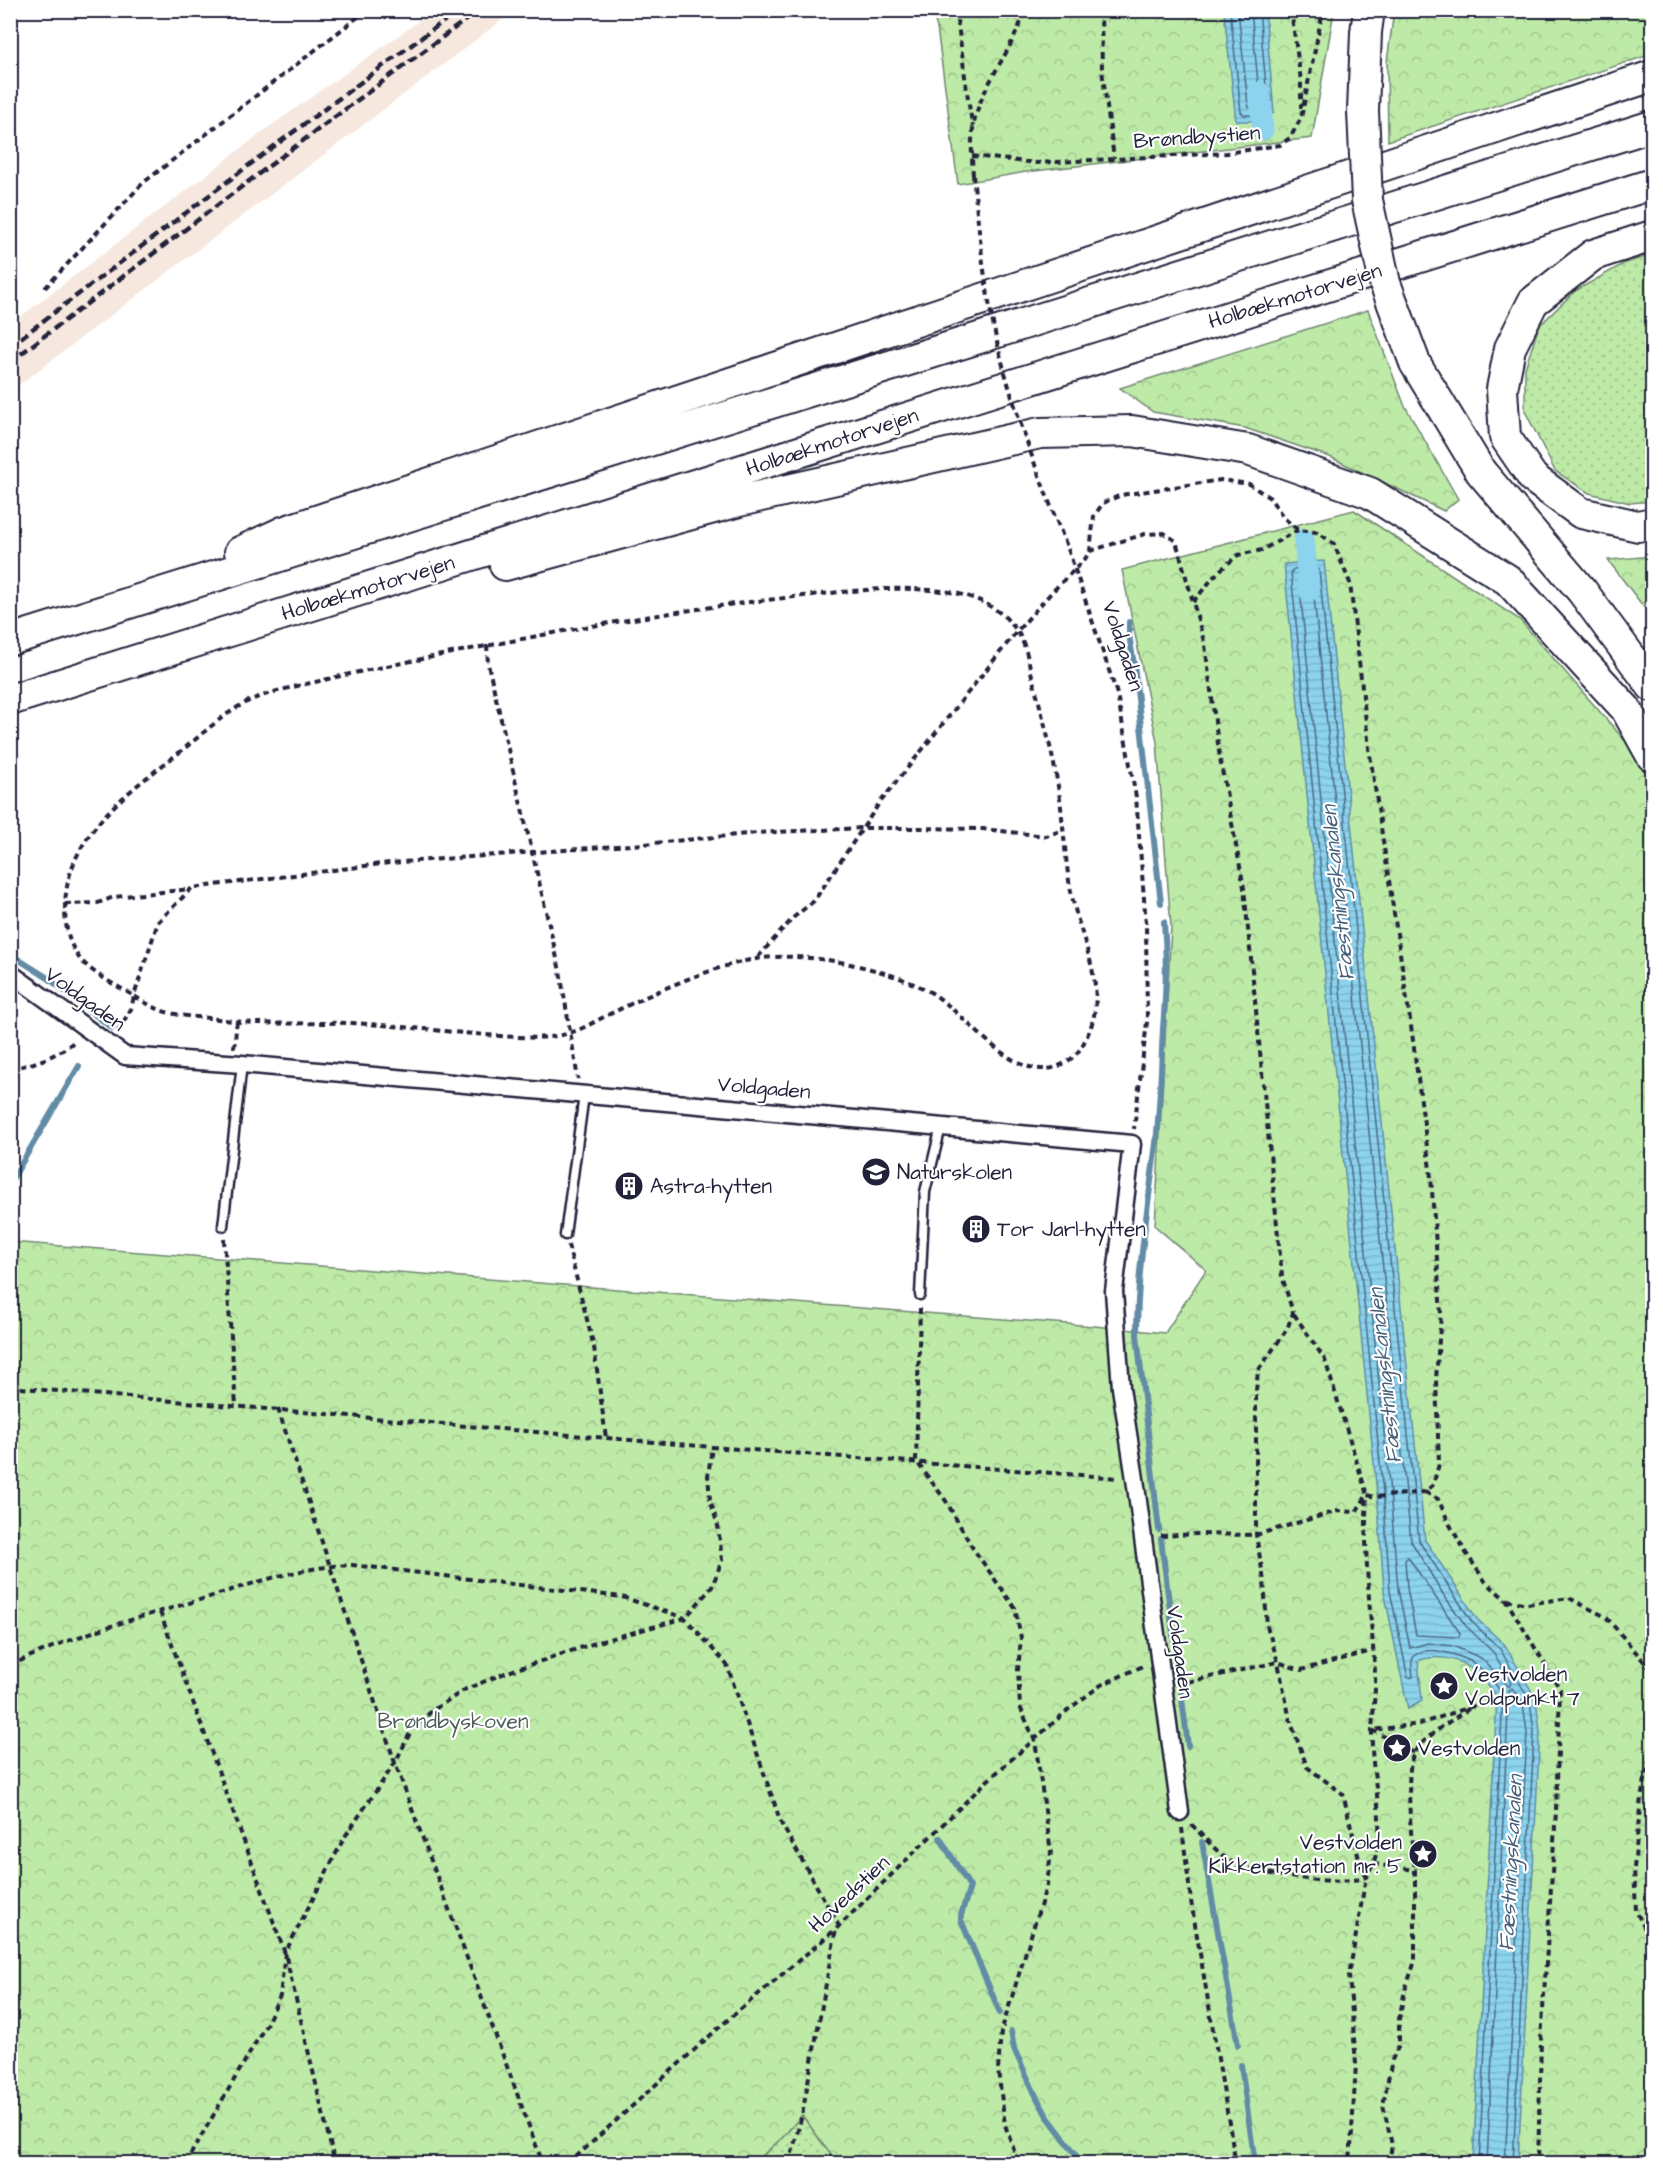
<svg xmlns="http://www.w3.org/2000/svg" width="1663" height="2174" viewBox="0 0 1663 2174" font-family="'Architects Daughter',sans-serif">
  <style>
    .built { fill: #f6e8de }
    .grass { fill: url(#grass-dots); stroke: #708671; stroke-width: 1.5 }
    .forest { fill: url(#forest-crowns); stroke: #708671; stroke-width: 1.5 }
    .water { fill: url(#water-rules); stroke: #628ca6; stroke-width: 1.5 }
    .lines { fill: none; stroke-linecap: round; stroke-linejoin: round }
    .shore { stroke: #4c6983; stroke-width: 1.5 }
    .stream { stroke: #628ca6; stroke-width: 6 }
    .canal { stroke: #8cd3ee; stroke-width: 21 }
    .service-casing { stroke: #22223b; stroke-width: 13 }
    .minor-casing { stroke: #22223b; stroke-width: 21 }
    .motorway-casing { stroke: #22223b; stroke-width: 34 }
    .path { stroke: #22223b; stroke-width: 4; stroke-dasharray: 6 4.5; stroke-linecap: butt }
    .service { stroke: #fff; stroke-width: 8 }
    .minor { stroke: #fff; stroke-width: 16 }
    .motorway { stroke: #fff; stroke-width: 30 }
    .rail { stroke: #22223b; stroke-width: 4.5; stroke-dasharray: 9 4.5; stroke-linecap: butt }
    .motorway-bridge-casing { stroke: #22223b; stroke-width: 34; stroke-linecap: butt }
    .path-bridge { stroke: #22223b; stroke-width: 4; stroke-dasharray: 6 4.5; stroke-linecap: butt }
    .motorway-bridge { stroke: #fff; stroke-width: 30 }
    .labels { text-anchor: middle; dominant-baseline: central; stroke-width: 4.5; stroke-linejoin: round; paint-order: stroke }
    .street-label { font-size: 21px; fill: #22223b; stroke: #fff }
    .poi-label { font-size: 21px; fill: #22223b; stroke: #fff; text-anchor: start }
    .park-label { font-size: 21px; fill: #505e5b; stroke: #fff }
    .water-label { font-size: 22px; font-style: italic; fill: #47607a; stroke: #fff }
  </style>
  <defs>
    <pattern id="grass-dots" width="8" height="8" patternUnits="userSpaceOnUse" patternTransform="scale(1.5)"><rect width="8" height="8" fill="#bdeaa7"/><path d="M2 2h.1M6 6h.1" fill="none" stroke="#a2c891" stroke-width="1.8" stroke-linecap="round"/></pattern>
    <pattern id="forest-crowns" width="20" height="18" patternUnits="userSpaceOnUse" patternTransform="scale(1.5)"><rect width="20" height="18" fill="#bdeaa7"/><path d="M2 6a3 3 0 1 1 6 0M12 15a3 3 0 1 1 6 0" fill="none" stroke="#a2c891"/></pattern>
    <pattern id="water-rules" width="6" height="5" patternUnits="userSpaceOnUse" patternTransform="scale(1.5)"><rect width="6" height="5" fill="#8cd3ee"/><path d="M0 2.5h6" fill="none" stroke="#78b5cd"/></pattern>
  </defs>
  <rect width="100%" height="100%" fill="#fff"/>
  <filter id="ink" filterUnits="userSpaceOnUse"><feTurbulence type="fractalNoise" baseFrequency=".0167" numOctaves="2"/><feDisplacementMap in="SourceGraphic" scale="12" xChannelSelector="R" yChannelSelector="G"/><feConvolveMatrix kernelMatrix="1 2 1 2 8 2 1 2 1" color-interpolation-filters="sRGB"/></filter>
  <g filter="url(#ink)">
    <path class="built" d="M433 11H514L11 391V324L268 128Z"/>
    <path class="grass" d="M1652 255V501L1630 503 1589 493 1555 471 1525 411V368L1539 326 1575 291 1625 263Z
      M802 2115 837 2163 754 2164 783 2137Z"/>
    <path class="forest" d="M932 11H1334L1312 138 1026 172 958 184 937 28Z
      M1394 11H1652V54L1388 141 1387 62Z
      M1368 310 1404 404 1458 499 1444 511 1330 457 1245 428 1153 412 1120 388Z
      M1354 510 1520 620 1641 759 1652 787V2163H837L802 2115 783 2137 754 2163H11L10 1242 1094 1326 1165 1333 1206 1270 1155 1226 1171 927 1157 742 1122 570Z
      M1652 556V618L1608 560Z"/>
    <path class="water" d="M1224 11H1265L1274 112 1262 121H1236Z
      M1324 561 1425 1540 1477 1619 1505 1645 1536 1699 1540 1731 1518 2163H1473L1497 1696C1489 1688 1482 1677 1473 1670 1459 1658 1435 1654 1418 1661L1422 1701 1408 1709 1384 1591 1378 1504 1284 564Z"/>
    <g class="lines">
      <path class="shore" d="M1230 10 1241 112 1244 115H1260L1268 108 1259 10
        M1238 10 1248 105 1250 108H1256L1260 104 1251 10
        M1302 576H1310L1312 578 1411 1541 1443 1594 1466 1626 1494 1653 1511 1683 1509 1687 1481 1658 1453 1646 1428 1643 1410 1648 1398 1589 1391 1503 1299 579Z
        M1408 1557 1460 1633 1459 1637 1416 1635 1407 1588 1405 1560Z
        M1479 2164 1503 1696C1498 1686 1484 1670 1475 1664 1464 1656 1422 1642 1413 1658 1410 1663 1413 1672 1413 1677L1408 1678 1390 1591 1384 1503 1291 572 1294 569 1316 567 1319 570 1419 1541 1472 1622 1500 1649 1530 1701 1534 1732 1513 2164
        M1487 2164 1509 1690 1512 1688 1523 1704 1527 1732 1505 2164"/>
      <path class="stream" d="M1129 622V635L1134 664 1161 903
        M10 954 48 978 112 1028
        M10 1183 79 1066
        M1159 1530 1137 1335C1137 1270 1148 1207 1156 1143 1160 1105 1161 1066 1163 1028 1166 993 1167 958 1164 922
        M1161 1539 1178 1673
        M1181 1691 1188 1746
        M940 1838 970 1887 961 1915V1920L1000 2013
        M1202 1842 1238 2045
        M1011 2031 1014 2049 1037 2098 1047 2116 1075 2153 1079 2164
        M1241 2065 1255 2164"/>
      <path class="canal" d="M1259 92 1263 130
        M1304 539 1309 591"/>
      <g class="service-casing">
        <path id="service" d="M223 1226 242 1064
          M565 1235 584 1095
          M920 1295 925 1192 941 1127"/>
      </g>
      <g class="minor-casing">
        <path id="minor" d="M10 973 125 1056 242 1064 1132 1144 1114 1291 1121 1388 1135 1479 1180 1812"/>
      </g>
      <g class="motorway-casing">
        <path id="motorway" d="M1363 111 1366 32 1369 10
          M1652 236 1593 255 1533 302 1510 348 1502 389 1505 437 1533 478 1581 513 1638 526 1652 523
          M1415 363 1481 472 1582 591 1652 686
          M240 552 283 532 1652 76
          M505 565 739 501 1040 433 1132 431 1248 450 1370 493 1508 580 1626 709 1652 756
          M10 640 893 365 1652 126
          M10 700 1652 184"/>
      </g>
      <path class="path" d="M955 10C963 49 965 89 973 127
        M1101 10 1102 70 1114 158
        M1291 10 1301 81V108
        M972 156 1037 163 1227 153 1280 145 1290 138 1301 118 1323 10
        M973 175C972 160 971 144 973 129 979 86 1013 52 1025 10
        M45 288 143 183 367 10
        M1068 549 1117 694 1136 797 1146 924 1147 1022 1134 1129
        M1090 551 1145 534 1164 533 1176 541 1205 645 1220 759 1244 888 1282 1276 1293 1313 1287 1329 1258 1371 1256 1391V1535L1264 1581 1267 1626 1278 1662 1290 1720 1307 1767 1343 1794 1361 1867 1366 1877 1349 1975 1356 2064 1350 2164
        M1193 602 1218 572 1238 555 1262 550 1298 530
        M487 645 488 664 560 971 578 1079
        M65 904 98 903 114 897 191 889
        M758 957 794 917 814 901 878 805 1018 630 1050 594 1085 559 1090 551 1094 516 1103 503 1121 495 1221 480 1249 484 1270 498 1284 518 1298 530 1317 532 1334 544 1350 583 1369 748 1412 1033 1431 1177 1441 1314 1436 1379 1439 1464 1433 1485 1425 1492 1376 1497 1367 1495C1363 1555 1371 1613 1375 1673 1376 1698 1371 1722 1372 1747 1373 1788 1391 1840 1366 1877 1343 1887 1248 1875 1227 1859 1214 1849 1202 1835 1191 1824
        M118 1031 131 1009 134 996C116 985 94 975 80 959 69 945 65 926 65 909 65 837 125 794 176 755 201 736 223 713 251 700 275 690 303 685 328 679 362 671 397 664 432 657 548 633 666 611 785 598 832 593 882 586 930 590 952 591 975 596 993 608 1003 614 1015 626 1020 636 1028 651 1030 671 1035 687 1046 729 1058 773 1062 817 1065 843 1066 869 1072 896 1081 943 1110 989 1087 1036 1083 1045 1080 1051 1072 1058 1022 1099 970 1015 930 992 888 968 811 952 763 958 716 964 657 991 614 1012 598 1019 583 1030 566 1034 546 1040 521 1037 500 1036 456 1033 412 1027 368 1024 333 1021 298 1025 262 1023 245 1023 227 1020 209 1018 197 1017 183 1016 170 1013 157 1010 146 1003 134 996L158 922 192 888 389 863 644 844 757 833 863 828H917L983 829 1046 836 1063 830
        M234 1048 237 1021
        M10 1069C34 1064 56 1057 75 1041
        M224 1239 236 1406
        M568 1245 594 1347 606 1438
        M920 1308 916 1461 946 1501 972 1547 1015 1608 1021 1638 1018 1670 1020 1707 1035 1741 1051 1852 1047 1884 1001 2032 998 2070 1005 2125 1019 2164
        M10 1387 712 1447 1119 1478
        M278 1409 395 1763 543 2164
        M1425 1492 1438 1499 1450 1525 1466 1553 1485 1581 1506 1600 1560 1689 1556 1811 1541 2040 1538 2164
        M1161 1536 1196 1534 1256 1535 1337 1511 1356 1512 1367 1495 1325 1360 1294 1314
        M1507 1600 1527 1604 1569 1598 1606 1617 1652 1671
        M160 1612 285 1953 335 2164
        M10 1666C69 1636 134 1619 196 1601 246 1586 299 1566 352 1565L622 1597 685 1618 727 1665 781 1823 839 1926
        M1178 1684 1278 1662 1301 1670 1372 1651
        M1652 1748 1641 1798 1634 1868 1636 1911 1652 1943
        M1414 1753 1372 1730 1420 1724 1473 1706C1458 1716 1422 1738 1414 1753 1404 1771 1412 1847 1415 1870
        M1182 1828 1191 1901 1236 2164
        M1373 1864 1415 1870V1961L1405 1990 1399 2019V2045L1392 2060 1383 2105 1392 2145 1389 2164
        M185 2164 266 2025 280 1996 285 1953 344 1838 395 1763 412 1729 433 1710 466 1689 505 1673 595 1643 685 1618 712 1587 722 1560 718 1526 710 1499 708 1476 712 1447
        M568 2164 723 2024 836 1929 987 1781 1069 1709 1101 1685 1143 1666
        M789 2164 802 2115 836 1929"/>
      <use href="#service" class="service"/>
      <use href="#minor" class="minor"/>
      <use href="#motorway" class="motorway"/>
      <path class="rail" d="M10 346 273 147 459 10
        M10 362 281 157 479 10"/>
      <g class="motorway-bridge-casing">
        <path id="motorway-bridge" d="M1363 111 1367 200 1385 283 1415 363"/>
      </g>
      <path class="path-bridge" d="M973 175C980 240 986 306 1004 369 1021 431 1044 490 1068 549"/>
      <use href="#motorway-bridge" class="motorway-bridge"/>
    </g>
  </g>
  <defs>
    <g id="school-disc" transform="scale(1.5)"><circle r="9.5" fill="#22223b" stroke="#fff"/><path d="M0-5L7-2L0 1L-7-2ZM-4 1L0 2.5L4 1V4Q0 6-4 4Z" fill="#fff"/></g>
    <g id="building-disc" transform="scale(1.5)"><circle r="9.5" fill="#22223b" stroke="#fff"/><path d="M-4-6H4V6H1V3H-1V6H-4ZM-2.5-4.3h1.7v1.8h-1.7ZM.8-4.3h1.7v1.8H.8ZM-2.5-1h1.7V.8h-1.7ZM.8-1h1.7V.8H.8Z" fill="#fff"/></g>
    <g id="sight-disc" transform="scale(1.5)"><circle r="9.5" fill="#22223b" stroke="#fff"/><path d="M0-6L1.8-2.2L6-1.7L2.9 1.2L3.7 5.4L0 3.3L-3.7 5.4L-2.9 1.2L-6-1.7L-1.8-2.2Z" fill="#fff"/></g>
  </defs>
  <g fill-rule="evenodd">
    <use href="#school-disc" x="876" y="1172"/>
    <use href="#building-disc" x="629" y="1186"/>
    <use href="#building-disc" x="976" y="1229"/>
    <use href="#sight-disc" x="1444" y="1686"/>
    <use href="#sight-disc" x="1397" y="1748"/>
    <use href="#sight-disc" x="1423" y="1854"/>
  </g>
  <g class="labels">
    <g class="street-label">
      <text transform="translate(1197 137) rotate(-4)">Brøndbystien</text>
      <text transform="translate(1295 296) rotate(-17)">Holbækmotorvejen</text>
      <text transform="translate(832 442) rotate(-18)">Holbækmotorvejen</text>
      <text transform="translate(368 588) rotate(-17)">Holbækmotorvejen</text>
      <text transform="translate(1123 646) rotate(72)">Voldgaden</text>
      <text transform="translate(85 999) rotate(36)">Voldgaden</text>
      <text transform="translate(764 1088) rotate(5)">Voldgaden</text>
      <text transform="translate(1180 1652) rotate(82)">Voldgaden</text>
      <text transform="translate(849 1894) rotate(-43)">Hovedstien</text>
    </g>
    <g class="poi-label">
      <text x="897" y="1172">Naturskolen</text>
      <text x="650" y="1186">Astra-hytten</text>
      <text x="997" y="1229">Tor Jarl-hytten</text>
      <text x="1465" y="1674">Vestvolden<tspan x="1465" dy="24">Voldpunkt 7</tspan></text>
      <text x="1418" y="1748">Vestvolden</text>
      <text x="1402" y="1842" text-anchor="end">Vestvolden<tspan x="1402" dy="24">Kikkertstation nr. 5</tspan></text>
    </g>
    <g class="park-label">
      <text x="453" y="1721">Brøndbyskoven</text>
    </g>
    <g class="water-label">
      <text transform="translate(1338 893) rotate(-96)">Fæstningskanalen</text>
      <text transform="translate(1385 1376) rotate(-96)">Fæstningskanalen</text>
      <text transform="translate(1511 1863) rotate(-87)">Fæstningskanalen</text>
    </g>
  </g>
  <rect width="1663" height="2174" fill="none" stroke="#fff" stroke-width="36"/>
  <rect x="18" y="18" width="1627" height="2138" fill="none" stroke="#22223b" stroke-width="2" filter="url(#ink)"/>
</svg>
